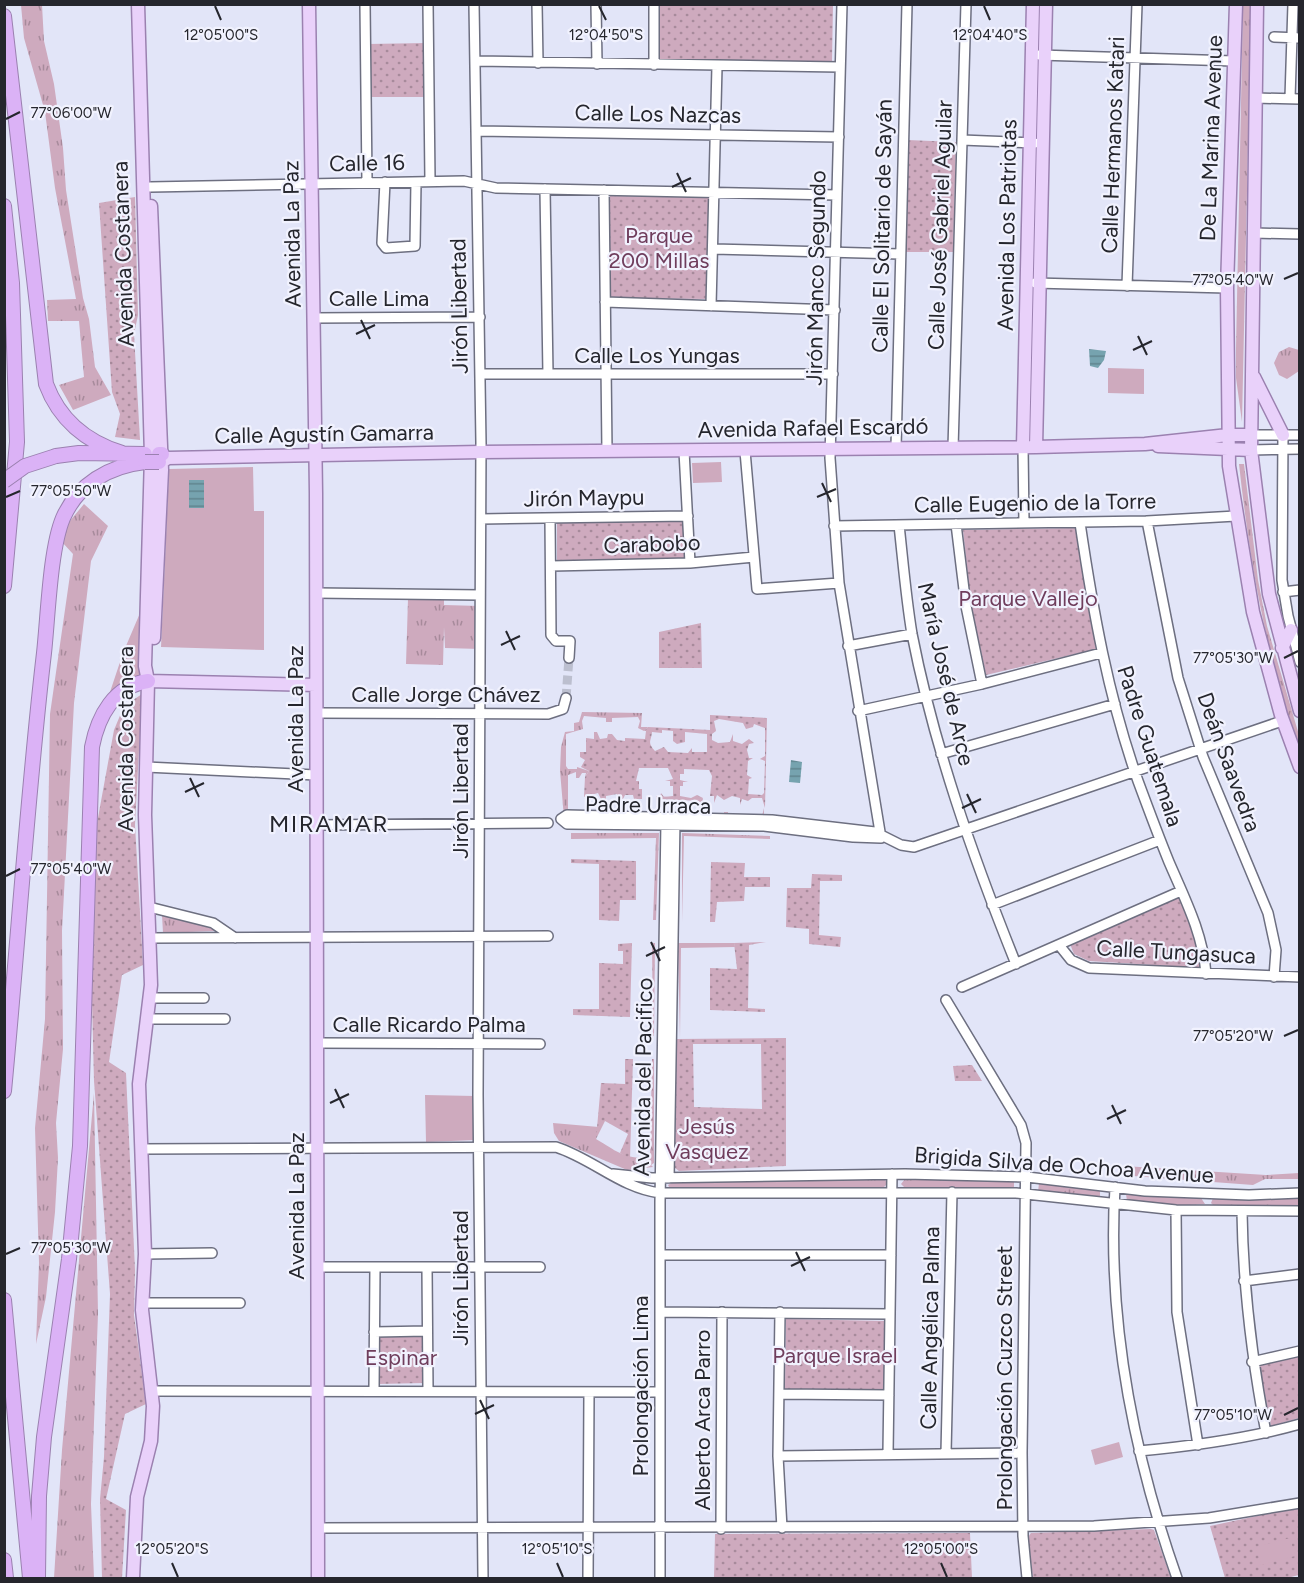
<svg xmlns="http://www.w3.org/2000/svg" width="1304" height="1583" viewBox="0 0 1304 1583" font-family="Figtree,sans-serif">
  <style>
    .grass { fill: url(#grass-tufts) }
    .park { fill: url(#park-dots); fill-rule: evenodd }
    .garden { fill: #ceaabe }
    .water { fill: url(#water-rules) }
    .lines { fill: none; stroke-linecap: round; stroke-linejoin: round }
    .minor-tunnel { stroke: #bcbfcf; stroke-width: 9; stroke-dasharray: 9 4.5; stroke-linecap: butt }
    .minor-casing { stroke: #6d6f80; stroke-width: 12 }
    .major-casing { stroke: #9b81b0; stroke-width: 15 }
    .highway-casing { stroke: #9b81b0; stroke-width: 16 }
    .minor { stroke: #fff; stroke-width: 9 }
    .major { stroke: #e9d1fa; stroke-width: 12 }
    .highway { stroke: #dbb2f6; stroke-width: 14 }
    .highway-bridge-casing { stroke: #9b81b0; stroke-width: 16; stroke-linecap: butt }
    .highway-bridge { stroke: #dbb2f6; stroke-width: 14 }
    .ticks { fill: none; stroke: #25262d; stroke-width: 2 }
    .labels { text-anchor: middle; dominant-baseline: central; stroke-width: 4.5; stroke-linejoin: round; paint-order: stroke }
    .street-label { font-size: 22px; fill: #25262d; stroke: #f1f2fe }
    .park-label { font-size: 22px; fill: #6f3d5c; stroke: #f1f2fe }
    .neighbourhood-label { font-size: 24px; letter-spacing: 1.5px; fill: #25262d; stroke: #f1f2fe }
    .ticks-label { font-size: 15px; text-anchor: middle; fill: #25262d; stroke: #f1f2fe; stroke-width: 4.5; stroke-linejoin: round; paint-order: stroke }
  </style>
  <defs>
    <pattern id="grass-tufts" width="24" height="20" patternUnits="userSpaceOnUse" patternTransform="scale(1.5)"><rect width="24" height="20" fill="#ceaabe"/><path d="M3 7l-1-3M5 7V3M7 7l1-3M15 17l-1-3M17 17v-4M19 17l1-3" fill="none" stroke="#a78a9b"/></pattern>
    <pattern id="park-dots" width="8" height="8" patternUnits="userSpaceOnUse" patternTransform="scale(1.5)"><rect width="8" height="8" fill="#ceaabe"/><path d="M2 2h.1M6 6h.1" fill="none" stroke="#a78a9b" stroke-width="1.8" stroke-linecap="round"/></pattern>
    <pattern id="water-rules" width="6" height="5" patternUnits="userSpaceOnUse" patternTransform="scale(1.5)"><rect width="6" height="5" fill="#76a3af"/><path d="M0 2.5h6" fill="none" stroke="#61858f"/></pattern>
  </defs>
  <rect width="100%" height="100%" fill="#e2e5f8"/>
  <path class="grass" d="M21 5H42L44 41 54 84 63 148 66 190 83 298 89 319 95 367 111 395 73 410 59 385 84 377 79 321H48L47 300 76 299 55 188 45 112 24 38Z
    M1251 5 1242 422 1236 378V348L1243 5Z
    M1289 347 1299 350V371L1287 379 1279 375 1274 363 1279 352Z
    M1239 464H1244L1258 580 1267 626 1299 735V749C1266 653 1250 565 1239 464Z
    M84 504 108 526 91 561 74 703 62 931 63 1049 56 1123 58 1158 55 1212 46 1297 36 1344 39 1263 35 1128 45 1019 50 714 73 554 62 542 69 522Z
    M408 599H444V605L480 606V649L445 648 444 627 443 665 406 664Z
    M582 712 642 713 641 727H648L644 731 638 728 640 721 638 717 612 718V722H606V718L584 716 582 721 583 729 566 734V766L568 769H577V767L589 771 585 777 586 773H582L579 778H576V772L568 775V812L586 810 656 814V796H658L699 800 703 798 701 814 724 815V812H728V815L762 816 764 808V820L699 819V801L660 799 658 820 564 818 560 771 561 747 565 732 574 731V723L579 722Z
    M571 833H659L656 920H653L656 838 571 839Z
    M682 833 770 836V839L684 836 682 922Z
    M162 915 214 929V931L163 933Z
    M652 943H655L654 1036H653Z
    M678 943H734L735 947 681 948 680 1039Z
    M652 1059H654V1163L651 1165 653 1167 627 1170 559 1141 554 1133 553 1123 599 1127 596 1139C618 1152 624 1159 650 1158Z
    M94 1093 98 1314 91 1504 94 1578H54L62 1450Z
    M1108 1165 1266 1175 1299 1173V1179H1265L1253 1185 1133 1176Z
    M884 1179 888 1183 883 1188 671 1191 668 1185 675 1181Z
    M905 1179 1014 1181V1189L905 1188 901 1184Z
    M1039 1183 1100 1190V1198L1038 1192Z
    M1126 1194 1201 1198 1205 1204 1174 1206 1127 1201Z
    M1299 1195V1206L1215 1207 1211 1203 1213 1198Z"/>
  <path class="park" d="M658 5H833L832 61H659Z
    M427 43V97H368L367 44Z
    M907 140 956 142 953 252H906Z
    M610 196 709 197 708 299 609 298Z
    M135 197 138 315 134 334 140 440 115 437 120 414 112 392 99 203Z
    M685 518 687 560 557 563V523Z
    M1078 528 1096 649 986 675 971 605 963 530Z
    M701 623 702 668H659V632Z
    M142 694 135 825 143 965 122 975 109 1062 126 1073 135 1270 134 1315 146 1404 125 1414 106 1499 126 1510 122 1578H102L100 1499 104 1457 110 1294 94 1081 90 921 93 845 114 730 124 706Z
    M710 715 767 718 765 808 762 798H752L748 801 742 799 740 805V798L732 796 724 800 717 795 714 803V796H710L712 776 709 770 684 769V774H680V780L688 782H683V786H680V796L691 798 697 795 703 798 700 800 660 798 661 793 664 797 673 796V786H670V781H665L673 779 668 768H639L636 781H639V789H642V799H635V803L633 795H625L622 801H617V794L606 796V799H601L598 793 584 797 585 777 589 771 581 767 585 760 580 757V752H586V738L594 739V732H597L600 739 607 738 608 734H612L617 740 625 741V738L645 739 646 731H644L648 727 710 730ZM719 719 743 723 746 729 753 727 754 724 765 728V756L760 759 765 761 764 793 762 795 748 794 749 779 752 778 747 775 748 761 753 758H749L747 750 749 744 754 743 749 739 742 744 733 741V734L730 742 718 743 712 740V734L716 731 714 721ZM662 730 673 731V741L677 744 685 742V732L707 734V752H692V748L688 753 668 752 664 747 655 751C647 742 651 742 652 732L662 733Z
    M571 859 636 861V900H620L619 921 599 920V864L571 863Z
    M711 862 745 863 744 877H770V887H745L744 901 717 902 715 922H710Z
    M812 874 842 875V881H820L819 935 841 937 840 947 809 944V929L786 927 787 888H811Z
    M1179 896 1194 931 1201 968 1089 961 1074 954 1070 944Z
    M766 942 749 945 748 1008 765 1009V1012L710 1010V968L737 969 734 943Z
    M632 943 630 1017 573 1015V1009H599V963L623 964V951H618V944Z
    M786 1038V1166L679 1171 675 1168 676 1039ZM693 1044H761L762 1109 694 1107Z
    M625 1059H633L630 1159 620 1153 628 1134 605 1121 596 1139 601 1083 625 1084Z
    M972 1065 982 1081H955L953 1066Z
    M786 1319 885 1321 884 1391 785 1389Z
    M377 1331H425V1383L377 1384Z
    M1299 1356V1418L1271 1426 1259 1365Z
    M1299 1507V1575L1287 1578H1225L1210 1526Z
    M1151 1529 1154 1530 1171 1578H1033L1028 1537 1031 1533Z
    M970 1533 972 1578H714L715 1534Z"/>
  <path class="garden" d="M1108 368 1144 369V394L1108 393Z
    M721 462 722 482 693 483 692 463Z
    M253 467 254 511H264V650L161 647 169 469Z
    M146 599 144 677 109 695 123 653Z
    M425 1095 475 1096 476 1140 426 1142Z
    M1119 1442 1123 1457 1095 1465 1091 1450Z
    M1290 1538 1295 1556 1261 1565 1256 1547Z"/>
  <path class="water" d="M1089 349 1106 351 1104 360 1098 368 1090 366Z
    M189 480H204V508H189Z
    M791 760 802 762 800 783 789 782Z"/>
  <g class="lines">
    <path class="minor-tunnel" d="M566 698 569 658"/>
    <g class="minor-casing">
      <path id="minor" d="M365 4 367 182
        M428 4 430 181
        M474 4 481 443 478 1095 483 1578
        M537 4 538 63
        M596 4 597 64
        M654 4V65
        M842 4 830 458 839 583 881 838
        M1274 37 1300 38
        M1039 55 1234 61
        M475 61 840 67
        M1255 98 1300 99
        M1290 98 1293 4
        M476 131 839 137
        M962 140 1035 143
        M385 182 382 243 386 248 415 246 416 182
        M150 187 464 181 496 188 837 195
        M545 189 548 374
        M604 190 607 451
        M1254 233 1300 234
        M713 249 900 254
        M1035 283 1227 288
        M1127 286 1137 4
        M605 302 835 310
        M711 306 717 66
        M314 318 480 317
        M480 374H833
        M1251 435H1300
        M1283 435 1282 580 1288 616 1300 662
        M1023 447 1024 523
        M896 448 907 4
        M953 448 966 4
        M1251 450 1300 449
        M684 451 690 563
        M745 451 757 589 839 583
        M550 518 551 635 556 641H570L569 658
        M481 519 688 516
        M1147 521 1178 678 1203 757 1268 913 1276 950 1274 977
        M1080 523C1093 611 1108 696 1138 781 1148 808 1158 835 1169 862 1185 899 1203 934 1206 974
        M956 524 966 606 982 684
        M899 525C903 561 906 598 912 634 934 747 973 857 1016 964
        M834 526 1147 521 1236 516
        M551 566 690 563 754 557
        M1283 592 1300 590
        M316 593 480 595
        M848 646 912 634
        M858 711 982 684 1101 653
        M316 713 548 714 563 709 566 698
        M941 754 1115 704
        M146 767 316 775
        M316 825 548 823
        M881 838 853 837 764 826 567 824 561 819 567 815 772 820 875 832 901 845 914 847 1282 721
        M992 905 1160 840
        M149 907 213 923 235 938
        M150 938 548 936
        M1059 945 1071 960 1089 968 1300 977
        M962 987 1181 891
        M150 998H204
        M946 1000 1021 1125 1026 1143 1022 1453 1023 1536 1027 1578
        M147 1019H225
        M317 1043 540 1044
        M141 1149 556 1147C593 1159 621 1188 660 1193H1016L1176 1210 1300 1211
        M613 1174 652 1178 905 1174 1027 1177 1145 1191 1249 1195 1300 1193
        M669 1178 675 820
        M1115 1187C1107 1321 1133 1453 1177 1578
        M1176 1210 1177 1312 1198 1445
        M1242 1212C1243 1287 1252 1359 1266 1433
        M145 1254 212 1253
        M660 1255H891
        M318 1267H540
        M427 1268 428 1390
        M1244 1281 1300 1274
        M142 1303H240
        M660 1312 890 1314
        M780 1312 778 1456 782 1528
        M374 1332 427 1331
        M1252 1362 1300 1351
        M374 1390 375 1267
        M153 1391 660 1392
        M779 1394 889 1395
        M1139 1451C1193 1446 1247 1439 1300 1424
        M888 1453 892 1174
        M946 1453 952 1192
        M778 1456 1022 1453
        M318 1528 1094 1526 1209 1518 1300 1503
        M721 1529 722 1312
        M588 1578 589 1392
        M660 1578V1202L666 822"/>
    </g>
    <g class="major-casing">
      <path id="major" d="M309 4 316 493 318 1578
        M1236 4 1227 288 1229 466 1253 612 1281 715 1300 767
        M1257 4 1251 450 1269 594 1300 711
        M151 206 162 470 154 638
        M1254 377 1283 435
        M1158 446 1251 450
        M1023 447 1033 4
        M1036 447 1046 4
        M162 462 168 458 481 452 1036 447 1145 444 1228 435H1251
        M1282 648 1291 630
        M148 681 316 685
        M133 1578 137 1497 151 1441 153 1406 142 1310 145 1254 139 1084 151 985 145 815 148 681 145 666 151 456 138 4"/>
    </g>
    <g class="highway-casing">
      <path id="highway" d="M4 16 46 384C59 419 86 442 122 453
        M4 206 12 283 17 442 4 586
        M159 454H162
        M56 456 79 453 145 454
        M4 1091C18 945 27 798 44 653 48 617 50 549 63 518 78 484 109 466 145 462
        M4 1300 30 1578
        M4 1560 6 1578
        M38 1578 39 1496 44 1437 69 1259 80 1146 92 747C98 716 114 686 148 681"/>
    </g>
    <use href="#minor" class="minor"/>
    <use href="#major" class="major"/>
    <use href="#highway" class="highway"/>
    <g class="highway-bridge-casing">
      <path id="highway-bridge" d="M145 462H159
        M4 481 25 466 56 456"/>
    </g>
    <use href="#highway-bridge" class="highway-bridge"/>
  </g>
  <path class="ticks" d="M215 6 221 20M599 6 606 20M984 6 990 20M6 119 20 112M677 173 686 192M672 187 691 178M1284 279 1298 273M361 320 370 339M356 334 375 325M1138 336 1147 355M1133 350 1152 341M822 483 831 502M6 497 20 491M817 497 836 489M506 631 515 650M501 645 520 636M1284 658 1298 651M190 778 199 797M185 792 204 783M967 794 976 813M962 808 981 799M6 876 20 869M651 942 660 961M646 956 665 947M1284 1036 1298 1030M335 1089 344 1108M330 1103 349 1094M1112 1105 1121 1124M1107 1119 1126 1110M796 1252 805 1271M6 1254 20 1248M791 1266 810 1257M480 1400 489 1419M475 1414 494 1405M1284 1415 1298 1408M172 1563 178 1577M557 1563 563 1577M941 1563 947 1577"/>
  <g class="labels">
    <g class="street-label">
      <text transform="translate(658 114) rotate(1)">Calle Los Nazcas</text>
      <text transform="translate(1211 138) rotate(-88)">De La Marina Avenue</text>
      <text transform="translate(1113 145) rotate(-88)">Calle Hermanos Katari</text>
      <text transform="translate(367 163) rotate(-1)">Calle 16</text>
      <text transform="translate(940 225) rotate(-88)">Calle José Gabriel Aguilar</text>
      <text transform="translate(1007 225) rotate(-89)">Avenida Los Patriotas</text>
      <text transform="translate(882 226) rotate(-89)">Calle El Solitario de Sayán</text>
      <text transform="translate(292 234) rotate(-91)">Avenida La Paz</text>
      <text transform="translate(123 254) rotate(-92)">Avenida Costanera</text>
      <text transform="translate(816 278) rotate(-89)">Jirón Manco Segundo</text>
      <text x="379" y="298">Calle Lima</text>
      <text transform="translate(459 306) rotate(-91)">Jirón Libertad</text>
      <text x="657" y="355">Calle Los Yungas</text>
      <text transform="translate(813 428) rotate(-1)">Avenida Rafael Escardó</text>
      <text transform="translate(324 434) rotate(-1)">Calle Agustín Gamarra</text>
      <text transform="translate(584 498) rotate(-1)">Jirón Maypu</text>
      <text transform="translate(1035 503) rotate(-1)">Calle Eugenio de la Torre</text>
      <text transform="translate(652 544) rotate(-2)">Carabobo</text>
      <text transform="translate(946 674) rotate(77)">María José de Arce</text>
      <text x="446" y="694">Calle Jorge Chávez</text>
      <text transform="translate(295 719) rotate(-90)">Avenida La Paz</text>
      <text transform="translate(125 739) rotate(-90)">Avenida Costanera</text>
      <text transform="translate(1150 746) rotate(72)">Padre Guatemala</text>
      <text transform="translate(1229 762) rotate(70)">Deán Saavedra</text>
      <text transform="translate(460 791) rotate(-90)">Jirón Libertad</text>
      <text transform="translate(648 805) rotate(1)">Padre Urraca</text>
      <text transform="translate(1176 952) rotate(3)">Calle Tungasuca</text>
      <text x="429" y="1024">Calle Ricardo Palma</text>
      <text transform="translate(643 1077) rotate(-89)">Avenida del Pacifico</text>
      <text transform="translate(1064 1165) rotate(4)">Brigida Silva de Ochoa Avenue</text>
      <text transform="translate(296 1206) rotate(-90)">Avenida La Paz</text>
      <text transform="translate(460 1278) rotate(-90)">Jirón Libertad</text>
      <text transform="translate(930 1328) rotate(-89)">Calle Angélica Palma</text>
      <text transform="translate(1004 1378) rotate(-90)">Prolongación Cuzco Street</text>
      <text transform="translate(640 1386) rotate(-90)">Prolongación Lima</text>
      <text transform="translate(702 1420) rotate(-90)">Alberto Arca Parro</text>
    </g>
    <g class="park-label">
      <text x="659" y="235">Parque<tspan x="659" dy="25">200 Millas</tspan></text>
      <text x="1028" y="598">Parque Vallejo</text>
      <text x="707" y="1126">Jesús<tspan x="707" dy="25">Vasquez</tspan></text>
      <text x="835" y="1355">Parque Israel</text>
      <text x="401" y="1357">Espinar</text>
    </g>
    <g class="neighbourhood-label">
      <text x="329" y="823">MIRAMAR</text>
    </g>
  </g>
  <g class="ticks-label">
    <text x="221" y="40">12°05'00"S</text>
    <text x="606" y="40">12°04'50"S</text>
    <text x="990" y="40">12°04'40"S</text>
    <text x="71" y="118">77°06'00"W</text>
    <text x="1233" y="285">77°05'40"W</text>
    <text x="71" y="496">77°05'50"W</text>
    <text x="1233" y="663">77°05'30"W</text>
    <text x="71" y="874">77°05'40"W</text>
    <text x="1233" y="1041">77°05'20"W</text>
    <text x="71" y="1253">77°05'30"W</text>
    <text x="1233" y="1420">77°05'10"W</text>
    <text x="172" y="1554">12°05'20"S</text>
    <text x="557" y="1554">12°05'10"S</text>
    <text x="941" y="1554">12°05'00"S</text>
  </g>
  <rect width="1304" height="1583" fill="none" stroke="#25262d" stroke-width="12"/>
</svg>
